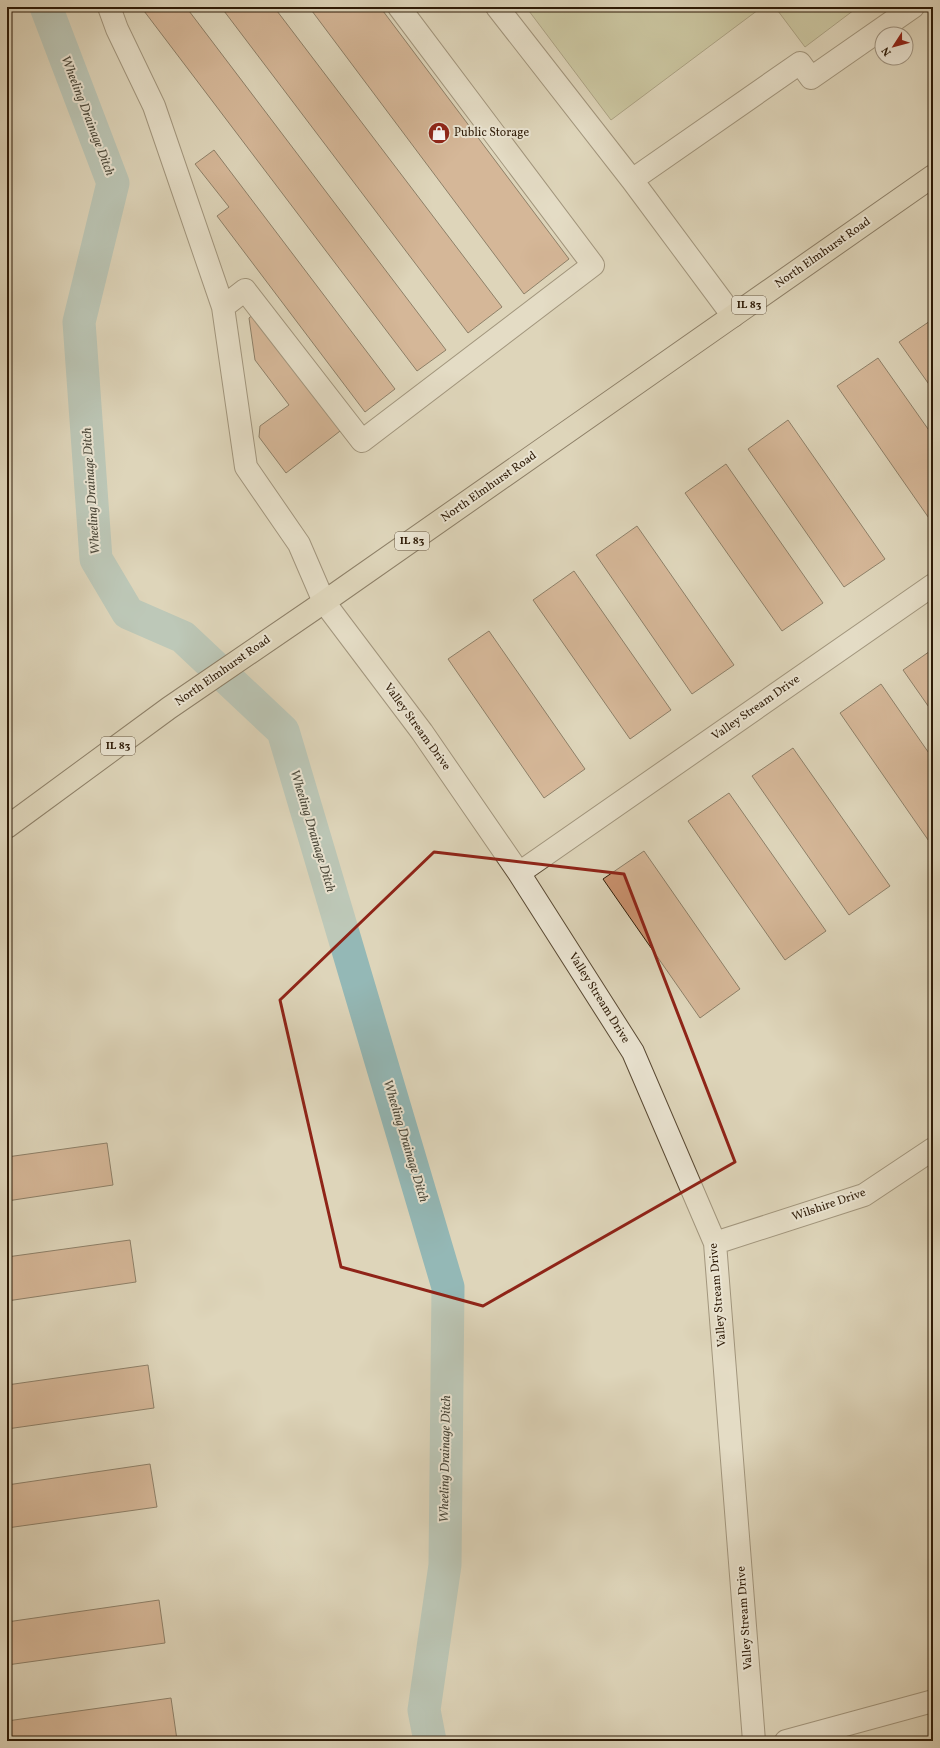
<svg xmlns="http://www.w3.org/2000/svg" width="940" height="1748" viewBox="0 0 940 1748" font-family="Vollkorn,serif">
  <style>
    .green { fill: #b8bb8b; stroke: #726a48 }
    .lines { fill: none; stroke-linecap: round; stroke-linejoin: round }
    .canal { stroke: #94b8b6; stroke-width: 33 }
    .building { fill: #ca926f; stroke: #2d1a06 }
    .minor-casing { stroke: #594933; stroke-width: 24 }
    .major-casing { stroke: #2d1a06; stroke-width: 24 }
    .minor { stroke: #eae4d2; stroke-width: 22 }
    .major { stroke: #ded5ba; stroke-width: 22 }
    .marked { fill: none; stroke: #8f2418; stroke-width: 3; stroke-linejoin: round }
    .labels { text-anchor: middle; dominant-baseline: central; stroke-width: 4; stroke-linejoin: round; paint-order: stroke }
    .shield { fill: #eae4d2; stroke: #665743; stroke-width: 1 }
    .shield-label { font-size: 11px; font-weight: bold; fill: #2d1a06 }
    .poi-label { font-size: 12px; fill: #2d1a06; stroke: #eae4d2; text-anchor: start }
    .street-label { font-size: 12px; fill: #2d1a06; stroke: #eae4d2 }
    .water-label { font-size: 13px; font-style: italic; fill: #4c493b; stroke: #eae4d2 }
  </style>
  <rect width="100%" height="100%" fill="#ded5ba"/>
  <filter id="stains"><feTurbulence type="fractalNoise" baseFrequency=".005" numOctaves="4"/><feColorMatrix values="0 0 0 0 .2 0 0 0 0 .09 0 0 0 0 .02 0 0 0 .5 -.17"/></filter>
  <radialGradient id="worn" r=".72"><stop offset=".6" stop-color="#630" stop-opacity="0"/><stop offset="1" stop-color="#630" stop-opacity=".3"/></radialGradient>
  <path class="green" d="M526 7H762L611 120Z
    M775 7H858L805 47Z"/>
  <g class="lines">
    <path class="canal" d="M46 7 113 183 79 322 96 559 128 613 183 637 283 731 448 1287 445 1565 424 1710 430 1741"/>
  </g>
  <path class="building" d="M141 7H186L446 350 417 371Z
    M221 7H274L502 307 468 333Z
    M309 7H380L569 259 524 294Z
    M214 150 395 389 365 412 217 216 229 207 195 164Z
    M255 313 344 428 286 473 259 437 260 426 289 405 255 360 249 318Z
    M933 319V390L899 342Z
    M878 358 933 436V524L837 386Z
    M788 420 885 559 844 587 748 449Z
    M726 464 823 603 782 631 685 493Z
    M637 526 734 665 692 694 596 555Z
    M574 571 671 710 630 739 533 600Z
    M489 631 585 769 544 798 448 659Z
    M933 649V713L903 670Z
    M881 684 933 759V847L840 713Z
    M793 748 890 886 849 915 752 776Z
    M729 793 826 931 785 960 688 821Z
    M644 851 740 989 700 1018 603 879Z
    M107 1143 113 1185 7 1201V1157Z
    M130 1240 136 1282 7 1301V1257Z
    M148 1365 154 1408 7 1429V1385Z
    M150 1464 157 1507 7 1528V1485Z
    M159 1600 165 1643 7 1665V1622Z
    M171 1698 177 1740 7 1741V1721Z"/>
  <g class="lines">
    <g class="minor-casing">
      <path id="minor" d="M109 7 117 29 154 106 223 307 246 467 299 544 324 602 422 732 519 873 633 1052 715 1243 754 1741
        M497 7 632 180 733 316
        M632 180 800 63 811 78 913 7
        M223 307 245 290 362 441 593 265 399 7
        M519 873 933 585
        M715 1243 864 1195 933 1149
        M786 1741 933 1701"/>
    </g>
    <g class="major-casing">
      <path id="major" d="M7 827 169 708 324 602 933 176"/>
    </g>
    <use href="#minor" class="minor"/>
    <use href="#major" class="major"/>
  </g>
  <path d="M0 0H940V1748H0ZM434 852 624 874 735 1162 483 1306 341 1267 280 1000Z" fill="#ded5ba" fill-opacity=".55" fill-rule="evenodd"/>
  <path class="marked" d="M434 852 624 874 735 1162 483 1306 341 1267 280 1000Z"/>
  <defs>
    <g id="shop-disc" transform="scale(1.15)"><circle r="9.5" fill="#8f2418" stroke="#eae4d2"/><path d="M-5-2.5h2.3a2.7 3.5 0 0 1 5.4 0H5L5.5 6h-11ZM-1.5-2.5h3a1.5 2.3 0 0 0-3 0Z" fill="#fff"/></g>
  </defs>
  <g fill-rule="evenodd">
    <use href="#shop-disc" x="439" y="133"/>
  </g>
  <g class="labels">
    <g class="shield">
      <rect x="732" y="296" width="34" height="18" rx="3"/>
      <rect x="395" y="532" width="34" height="18" rx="3"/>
      <rect x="101" y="737" width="34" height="18" rx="3"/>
    </g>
    <g class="shield-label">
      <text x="749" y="305">IL 83</text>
      <text x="412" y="541">IL 83</text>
      <text x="118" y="746">IL 83</text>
    </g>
    <g class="poi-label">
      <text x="454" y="133">Public Storage</text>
    </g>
    <g class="street-label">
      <text transform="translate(823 253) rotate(-35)">North Elmhurst Road</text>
      <text transform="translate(489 487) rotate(-35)">North Elmhurst Road</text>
      <text transform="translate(223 671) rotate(-35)">North Elmhurst Road</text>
      <text transform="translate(756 708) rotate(-35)">Valley Stream Drive</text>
      <text transform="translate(417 727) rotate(54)">Valley Stream Drive</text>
      <text transform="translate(599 998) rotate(58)">Valley Stream Drive</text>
      <text transform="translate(829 1205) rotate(-19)">Wilshire Drive</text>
      <text transform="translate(718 1295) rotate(-95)">Valley Stream Drive</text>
      <text transform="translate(745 1618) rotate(-94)">Valley Stream Drive</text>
    </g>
    <g class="water-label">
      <text transform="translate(87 116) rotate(69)">Wheeling Drainage Ditch</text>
      <text transform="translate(92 491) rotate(-94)">Wheeling Drainage Ditch</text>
      <text transform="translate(312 831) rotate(73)">Wheeling Drainage Ditch</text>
      <text transform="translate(405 1141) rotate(73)">Wheeling Drainage Ditch</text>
      <text transform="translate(446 1459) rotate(-89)">Wheeling Drainage Ditch</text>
    </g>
  </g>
  <rect width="940" height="1748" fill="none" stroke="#ded5ba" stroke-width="24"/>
  <rect x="8" y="8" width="924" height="1732" fill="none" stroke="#2d1a06" stroke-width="2"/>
  <rect x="12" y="12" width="916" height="1724" fill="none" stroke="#2d1a06"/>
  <g transform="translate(894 46) rotate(234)"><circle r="19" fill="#eae4d2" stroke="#9e9380"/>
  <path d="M0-3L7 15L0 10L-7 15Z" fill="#8f2418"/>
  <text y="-6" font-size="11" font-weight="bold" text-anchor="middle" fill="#2d1a06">N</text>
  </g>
  <rect width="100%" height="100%" filter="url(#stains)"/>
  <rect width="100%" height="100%" fill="url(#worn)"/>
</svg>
